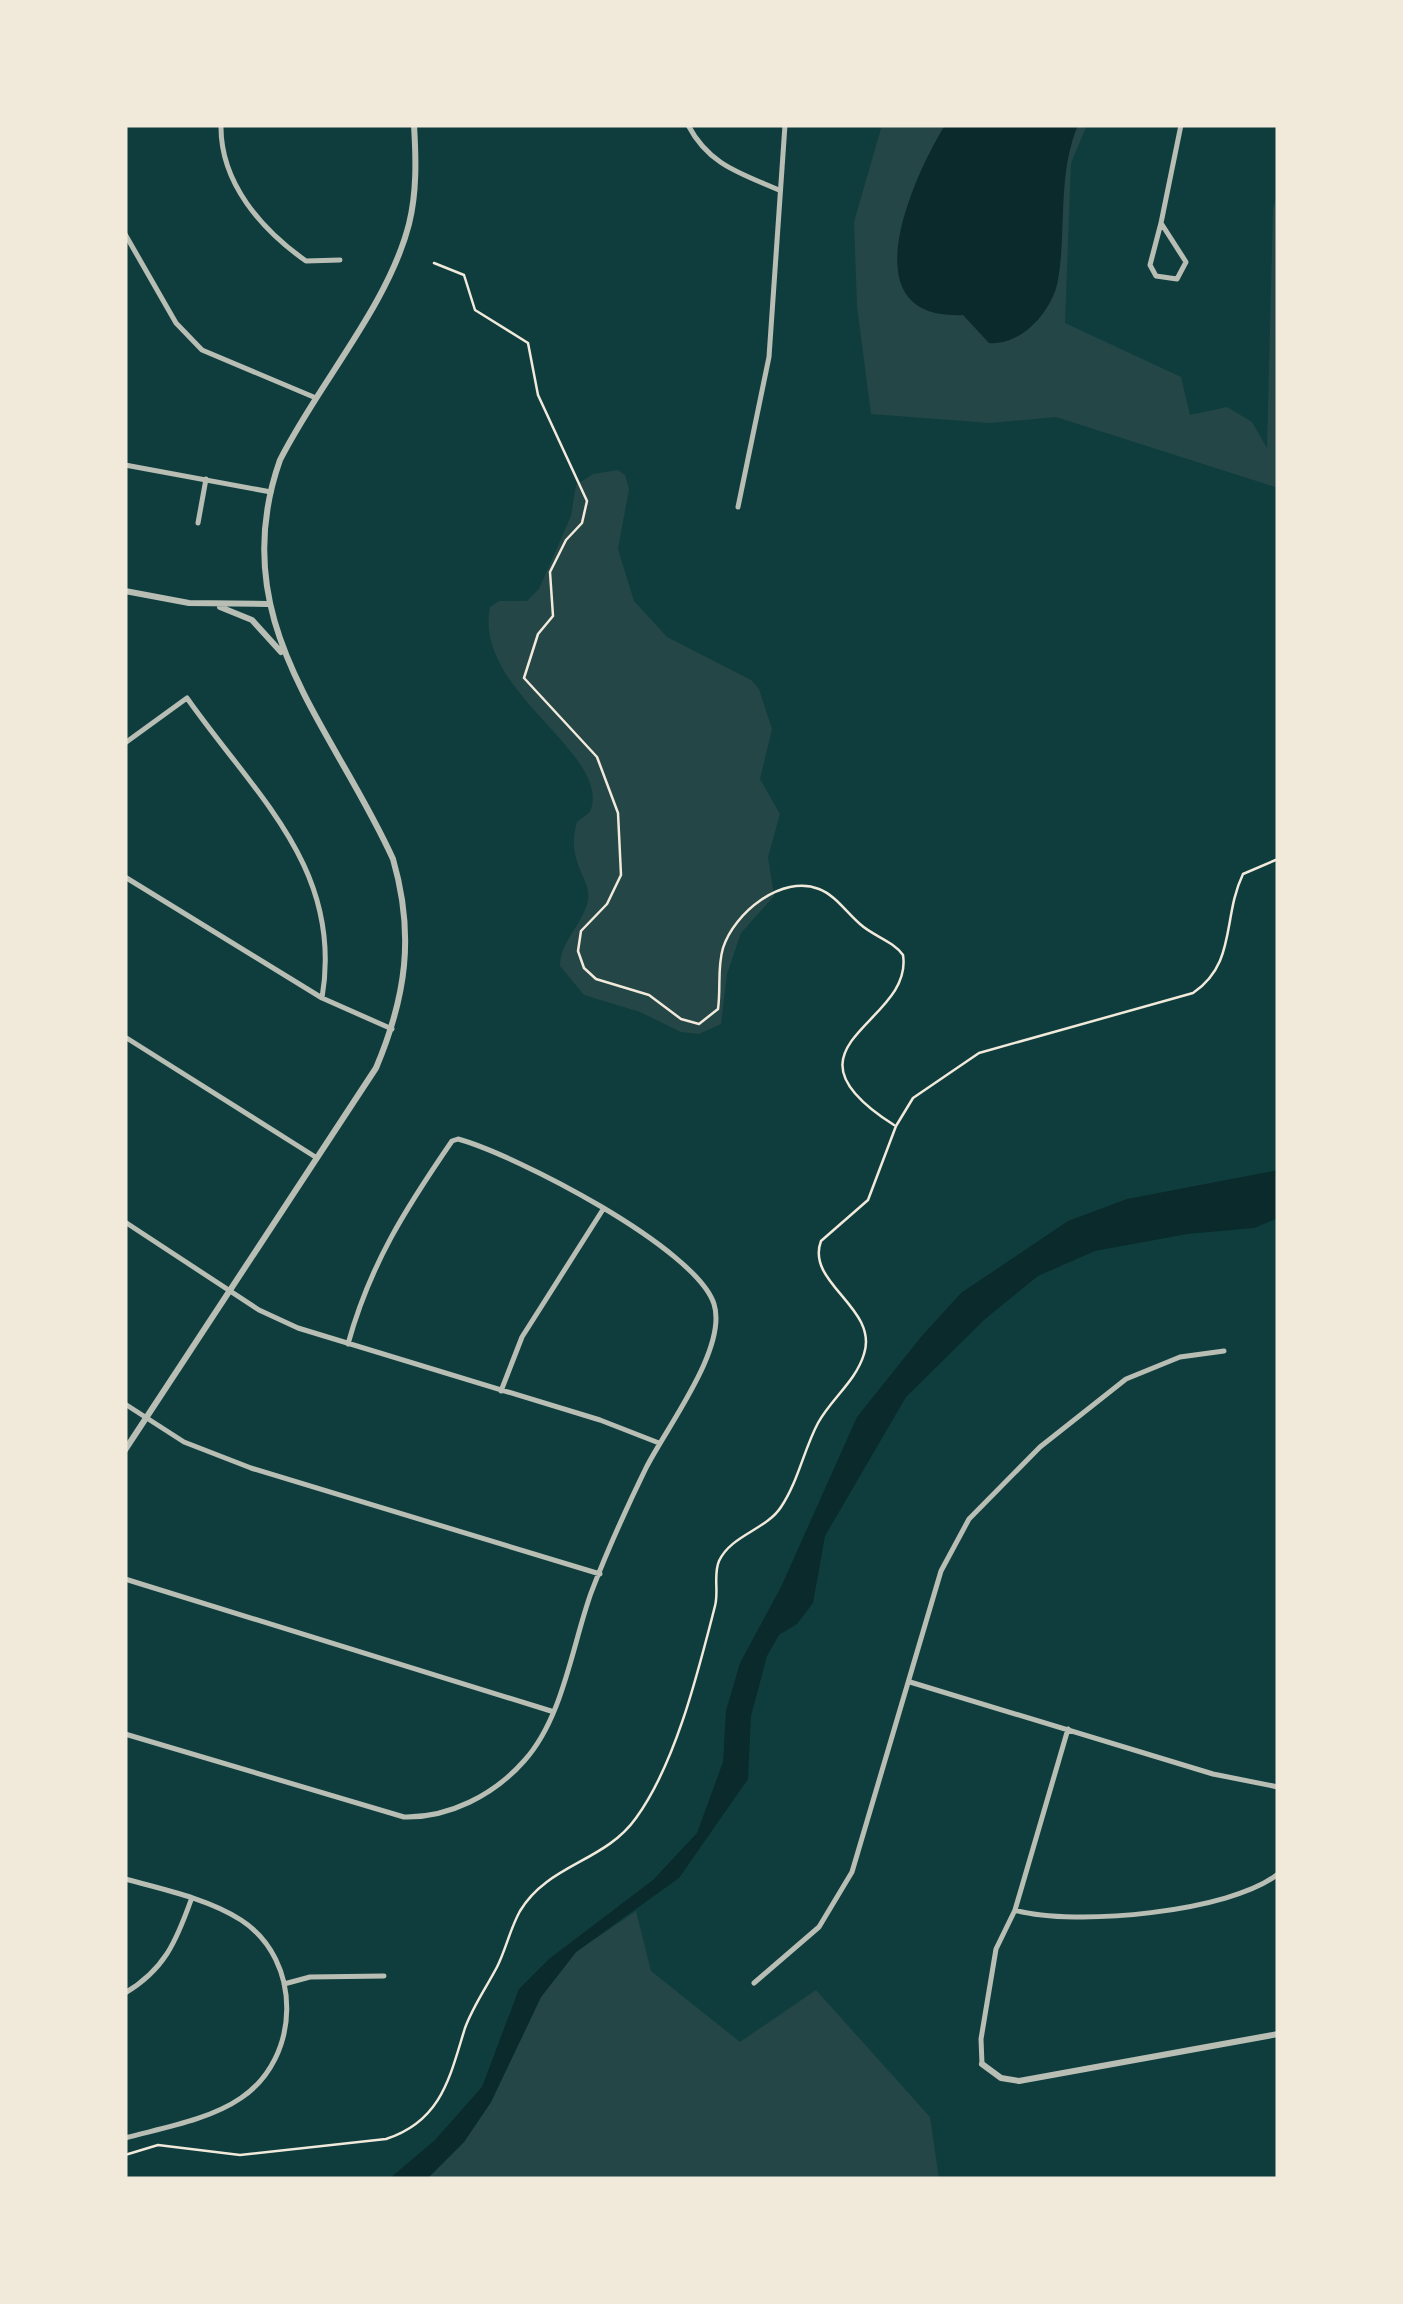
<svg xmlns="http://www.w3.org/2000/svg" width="1403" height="2304" viewBox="0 0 1403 2304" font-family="Raleway,sans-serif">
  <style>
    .green { fill: #244646 }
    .water { fill: #0a2a2b }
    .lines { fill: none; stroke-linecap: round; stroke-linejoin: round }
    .path { stroke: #f1e9da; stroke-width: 2.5 }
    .minor { stroke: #b8beb3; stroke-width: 5 }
    .tertiary { stroke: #b8beb3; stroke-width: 6 }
  </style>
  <rect width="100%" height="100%" fill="#0f3d3e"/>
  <path class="green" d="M882 125H1087L1071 163 1065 323 1181 377 1190 415 1227 407 1252 422 1267 448 1273 208 1278 193V488L1056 417 990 423 871 414 857 306 854 222Z
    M618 470 625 475 629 489 618 549 634 601 667 637 751 680 759 689 772 729 760 779 780 814 768 857 774 896 741 933 727 974 721 1024 699 1034 681 1032 640 1012 584 995 560 966C560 941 584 923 588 900 592 879 565 862 577 822L590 812C614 753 473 693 490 607L499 601H527L539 589 571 516 576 485 593 474Z
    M636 1911 651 1971 740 2042 816 1990 930 2117 939 2179H427L464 2142 491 2102 541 1997 576 1952Z"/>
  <path class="water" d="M945 125H1078C1057 175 1067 227 1058 280 1053 310 1022 346 989 343L963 315C848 321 912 179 945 125Z
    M1278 1170V1218L1254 1228 1187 1234 1095 1251 1038 1276 985 1319 906 1397 825 1536 813 1603 797 1624 779 1635 767 1656 751 1716 748 1779 679 1878 576 1952 541 1997 491 2102 464 2142 427 2179H389L435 2140 482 2087 519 1989 549 1959 653 1880 697 1833 723 1762 726 1711 740 1663 781 1587 857 1417 921 1337 961 1293 1068 1221 1127 1199Z"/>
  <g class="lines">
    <path class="path" d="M434 263 464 275 475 310 528 343 538 395 587 501 582 523 566 540 550 572 553 616 538 634 524 678 597 757 618 813 621 875 607 904 581 931 578 951 584 968 596 979 649 995 681 1019 699 1024 718 1009C721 988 717 968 723 948 734 913 782 874 819 889 835 895 847 913 860 924 873 936 893 941 903 955 914 1024 768 1045 894 1125
      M125 2155 158 2145 240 2155 386 2139C442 2121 450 2076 465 2028 473 2006 486 1988 497 1967 506 1949 510 1929 520 1911 548 1864 605 1862 636 1818 676 1763 698 1672 715 1606 719 1591 713 1575 719 1561 731 1535 766 1530 781 1507 798 1482 804 1449 818 1423 831 1399 856 1381 864 1354 879 1308 805 1283 821 1241L868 1200 896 1126 913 1098 979 1053 1193 993C1237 963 1222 918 1243 874L1278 859"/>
    <path class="minor" d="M221 125C220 183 262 230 306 261L340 260
      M688 125C709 165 740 173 779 190
      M1161 223 1186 262 1177 279 1156 276 1150 265Z
      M1161 223 1181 125
      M125 234 176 323 202 350 316 398
      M125 465 271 492
      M738 507 769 357 785 125
      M198 523 206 479
      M125 743 187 698C255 795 344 869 322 998
      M125 877 322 998 392 1029
      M125 1037 317 1158
      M125 1222 259 1310 298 1328 600 1420 659 1443
      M501 1391 522 1337 602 1211
      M125 1404 184 1442 251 1468 600 1574
      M125 1579 551 1711
      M910 1682 1213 1774 1278 1787
      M125 1734 404 1817C449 1818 494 1795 524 1761 563 1718 572 1646 591 1593 607 1551 626 1509 646 1468 666 1428 728 1348 714 1304 696 1248 516 1155 458 1139L452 1141C406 1208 370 1264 348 1344
      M125 1879C162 1889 209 1899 241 1920 303 1960 301 2058 241 2098 209 2120 162 2128 125 2138
      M1015 1910C1074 1927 1231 1912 1278 1874
      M754 1983 819 1927 852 1872 941 1571 969 1519 1040 1447 1126 1379 1180 1357 1224 1351
      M284 1984 310 1977 384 1976
      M125 1993C164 1970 176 1942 191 1900
      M982 2064 981 2039 996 1949 1015 1910 1068 1729"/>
    <path class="tertiary" d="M125 591 189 603 267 604
      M220 607 252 620 281 652
      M125 1450 376 1068C406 997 415 935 393 859 332 724 223 621 280 460 318 384 388 306 409 224 417 192 416 158 414 125
      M982 2064 1001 2078 1019 2081 1278 2034"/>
  </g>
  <rect width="1403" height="2304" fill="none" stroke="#f1e9da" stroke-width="255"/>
</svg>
